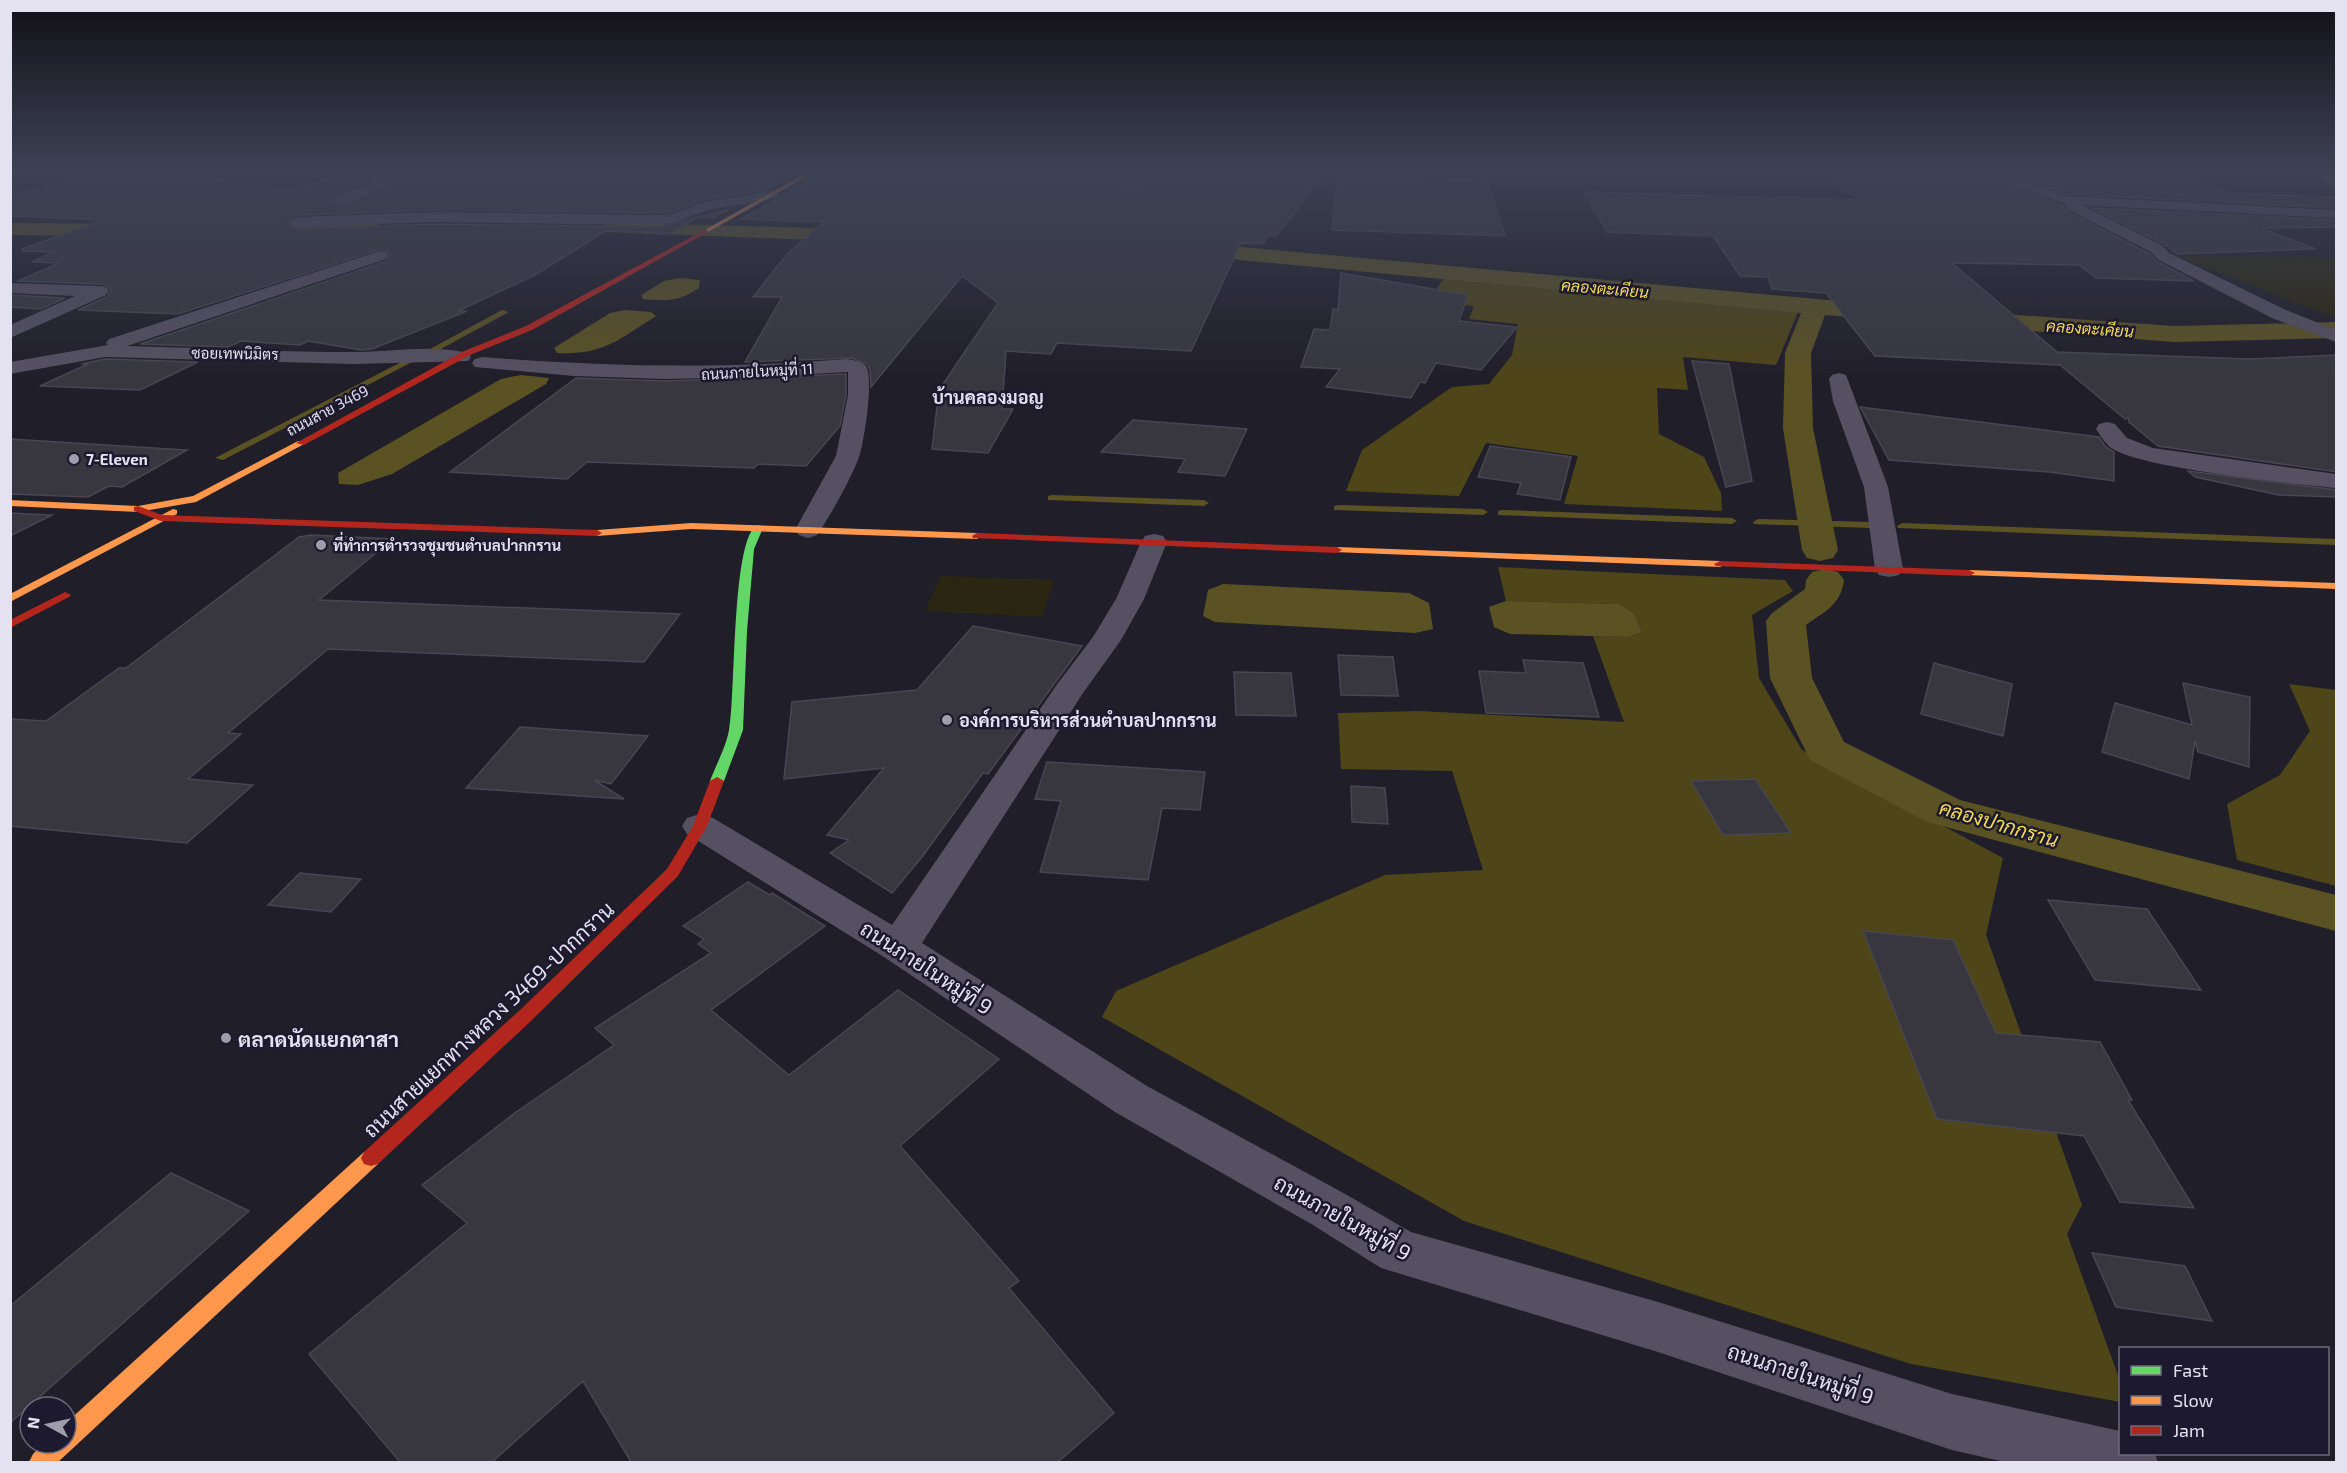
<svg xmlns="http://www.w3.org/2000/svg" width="2347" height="1473" viewBox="0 0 2347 1473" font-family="'Exo 2',Sarabun,sans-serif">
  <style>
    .green { fill: #2a2611 }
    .forest { fill: #4e4519 }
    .water { fill: #5b5224 }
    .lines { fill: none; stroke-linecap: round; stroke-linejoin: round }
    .stream { fill: #5b5224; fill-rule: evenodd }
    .canal { fill: #5b5224; fill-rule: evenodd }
    .building { fill: #383740; stroke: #484650; stroke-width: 1.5 }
    .street { fill: #555162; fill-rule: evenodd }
    .fast { fill: #63d668; fill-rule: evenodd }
    .slow { fill: #ff974d; fill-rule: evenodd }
    .jam { fill: #b3261e; fill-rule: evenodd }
    .poi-dot { fill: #9f9dab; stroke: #1d192e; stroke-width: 2 }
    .labels { text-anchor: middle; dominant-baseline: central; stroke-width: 5; stroke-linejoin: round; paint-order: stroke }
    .far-street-label { font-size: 15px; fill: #e4e2f1; stroke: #1d192e }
    .far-poi-label { font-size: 15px; font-weight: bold; fill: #e4e2f1; stroke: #1d192e; text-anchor: start }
    .far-water-label { font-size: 16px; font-style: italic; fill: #f3db57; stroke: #1d192e }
    .far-quarter-label { font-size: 18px; font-weight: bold; fill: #e4e2f1; stroke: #1d192e }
    .poi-label { font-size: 18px; font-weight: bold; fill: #e4e2f1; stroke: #1d192e; text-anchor: start }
    .water-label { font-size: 20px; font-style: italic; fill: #f3db57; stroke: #1d192e }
    .near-street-label { font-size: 21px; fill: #e4e2f1; stroke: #1d192e }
    .near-poi-label { font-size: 21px; font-weight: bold; fill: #e4e2f1; stroke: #1d192e; text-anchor: start }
  </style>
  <rect width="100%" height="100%" fill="#201e29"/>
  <path class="green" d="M2176 256 2336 258V318Z
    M941 576 1054 580 1042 617 925 611Z"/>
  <path class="forest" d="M1443 279 1798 312 1776 365 1683 357 1688 390 1657 388 1659 434 1704 457 1721 493 1722 511 1564 504 1578 456 1486 443 1459 496 1346 491 1362 450 1452 387 1489 384 1512 355 1518 324 1469 319 1474 306 1429 302Z
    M1498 567 1785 580 1793 591 1752 615 1759 678 1802 750 2003 858 1986 935 2082 1205 2067 1234 2120 1381V1402L1911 1364 1464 1221 1102 1017 1116 991 1385 875 1483 870 1452 771 1341 769 1338 713 1420 711 1624 722 1593 636 1629 637 1642 632 1634 613 1619 604 1506 601Z
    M2289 684 2336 690V886L2237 860 2227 804 2280 775 2310 731Z"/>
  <path class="water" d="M679 278 700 280 699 288C678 302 667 301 643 299L641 295 664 281Z
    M625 310 651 312 656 316C618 340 604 355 557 353L554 348 610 313Z
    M521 375 549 378 546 384 392 474 358 485 339 484 338 473 501 379Z
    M1223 584 1409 593 1429 603 1433 629 1415 633 1215 622 1203 616 1208 590Z
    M1506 601 1619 604 1634 613 1642 632 1629 637 1510 634 1494 627 1489 607Z"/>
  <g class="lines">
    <path class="stream" d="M502 310 509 312 437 351 430 349Z
      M409 358 416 360 223 460 215 458Z
      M1052 495 1204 500 1209 503 1204 506 1048 500V496Z
      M1338 505 1483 509 1488 512 1483 515 1334 510V506Z
      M1502 510 1732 518 1737 521 1732 524 1498 515V511Z
      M1758 519 1870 522 1875 525 1870 528 1754 524 1753 522Z
      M1902 523 2336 539V545L1898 528 1897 526Z"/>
    <path class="canal" d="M370 221 377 223 380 227 377 231 235 236 228 234 224 230 228 226 235 224Z
      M613 222 871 230 879 231 882 236 879 241 871 242 606 232 602 228 606 224Z
      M10 223 136 224 143 226 147 230 143 234 136 236 10 235Z
      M1174 241 1917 308 2174 326 2336 322V338L2174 342 1825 315 1811 353 1813 428 1838 550 1833 558 1820 561 1807 558 1802 550 1783 428 1785 353 1801 313 1166 253 1163 248 1166 243Z
      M1825 569 1838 572 1844 580C1841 605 1825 611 1806 625L1812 678 1844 742 1960 800 2336 895V931L1927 822 1810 760 1770 678 1766 621 1772 613 1805 589 1806 580 1812 572Z"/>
  </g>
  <path class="building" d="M98 169H217L218 180H228V185L293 187 305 186 340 174H367L381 169H400L332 196 329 202 338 207 428 169H593L579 177 589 184 620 169H802L763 190 704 200 668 213 432 210 296 215 287 223 297 229 432 224 658 227 730 209 713 218 698 217 669 234 607 230 535 275 458 311H467L372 349 361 350 308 341 300 345 241 341 228 347 140 344 387 261 390 255 381 249 178 314 78 310 107 297 111 290 106 285 100 284 17 281 60 263 32 262 54 252 23 251 22 249 104 220 10 216V196Z
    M826 169H1131L1122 180 1126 185H1138L1152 169H1329L1276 236 1269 235 1263 244 1241 243 1191 351 1057 343 1051 354 1006 351 1002 409H1013L988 453 932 449 939 390 998 303 962 276 871 387 870 370 867 364 852 358 745 362 782 297H753L787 254 824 222 741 219 777 200Z
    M1338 169H1404L1393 177 1487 180 1505 236 1332 230Z
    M1808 169H1967L2064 206 2066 211 2150 254 2156 261 2194 281 2096 278 2079 265 1952 263 2057 352 2249 359 2337 355V472L2158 446 2129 422 2128 418 2125 419 2060 365 1875 356 1826 293 1772 289 1768 277 1740 276 1713 236 1607 232 1584 192 1861 200Z
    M1997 169 2186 171 2227 193 2337 197V208L2066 194Z
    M2092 208 2337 220V227L2261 228 2316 249 2177 254 2164 244Z
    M1341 273 1468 295 1459 321 1517 327 1481 370 1436 363 1425 383 1420 382 1411 398 1326 387 1340 369 1301 367 1314 329 1330 330 1333 309 1338 310Z
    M10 295 65 298 41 309 10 307Z
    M105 359 198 362 140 390 40 386 88 364H81Z
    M1692 361 1729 364 1752 481 1726 487Z
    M846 374V395L840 426 806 466 758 464 754 468 587 462 567 479 450 472 576 378 665 381Z
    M1860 407 2099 437 2106 447 2114 452V481L2049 472 1889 460Z
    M1133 420 1247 429 1225 476 1178 472 1185 459 1101 452Z
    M10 439 187 450 122 487 109 486 88 497 10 494Z
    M1490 446 1571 457 1560 500 1517 494 1521 483 1478 477Z
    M2188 471 2337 490V497L2279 495 2195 477Z
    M10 513 52 515 10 536Z
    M311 535 393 539 319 600 680 614 644 662 328 649 228 733 241 734 188 779 253 785 187 843 10 826V719L46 721 119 668H126L299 537Z
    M973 626 1082 646 988 774 983 773 922 857 892 893 830 853 849 840 827 835 884 768 784 779 792 702 917 690Z
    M1338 655 1393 657 1398 696 1341 695Z
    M1523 660 1583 663 1599 717 1486 713 1479 671 1526 673Z
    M1934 663 2012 684 2003 736 1921 714Z
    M1234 672 1291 673 1296 716 1236 715Z
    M2183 683 2250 697 2249 767 2198 752 2195 741 2189 779 2102 752 2115 703 2192 725Z
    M520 727 648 736 611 784 594 780 624 799 466 788Z
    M1047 762 1205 772 1200 810 1162 808 1148 880 1040 872 1061 801 1035 799Z
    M1755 779 1791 833 1723 835 1691 781Z
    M1351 786 1385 788 1388 824 1352 822Z
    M300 873 361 879 331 912 268 905Z
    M748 882 770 895 772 893 825 926 711 1010 789 1075 898 990 999 1059 900 1146 1019 1281 1009 1288 1114 1413 1058 1462H631L583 1381 492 1462H400L309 1354 467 1223 422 1185 516 1112 614 1045 595 1028 711 953 698 944 704 939 683 926Z
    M2048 900 2147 909 2201 990 2095 980Z
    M1863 931 1953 940 1996 1033 2100 1042 2132 1100H2128L2194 1208 2120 1202 2084 1136 1937 1119Z
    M171 1173 249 1211 10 1423V1306Z
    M2092 1253 2185 1266 2212 1321 2116 1307Z"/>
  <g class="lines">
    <path class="street" d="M407 169H426L343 204 338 205 331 201 333 198Z
      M599 169H618L588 182 581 178Z
      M1135 169H1150L1136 183H1126L1124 180Z
      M1969 169H1989L2066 196 2336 210V218L2082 205 2163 246 2169 253 2286 310 2336 330V342L2272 318 2157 259 2151 252 2067 209 2066 204Z
      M2309 169H2325L2336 177V187L2331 186Z
      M772 191 777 192 779 195 777 198 708 210 675 222 658 225 432 222 297 227 289 222 297 217 432 212 658 215H668L705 202Z
      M380 251 386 253 388 256 386 259 127 346C202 348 278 352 353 352 391 352 431 344 468 353L471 357 468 361 354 364 105 357 10 374V362L108 345 106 343 109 339Z
      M10 283 100 286 106 287 109 291 106 295 10 338V325L75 296 10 293Z
      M482 357C604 367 725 369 847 359 852 360 861 361 865 365 875 372 864 444 859 457 852 477 829 518 817 535L808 538 799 535 795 530 836 456 848 395V372L756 377 665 379 574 376 475 367 472 363 475 359Z
      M1839 373 1846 375 1888 487 1903 569 1899 575 1889 577 1879 575 1875 569 1864 487 1833 401 1829 379 1832 375Z
      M2107 422 2115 424 2127 438 2153 448 2336 474V488C2296 484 2136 468 2110 447 2105 443 2100 435 2096 429L2099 424Z
      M1154 534 1163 536 1167 542 1144 599 1121 640 1083 693 922 943 1147 1086 1347 1195 1411 1232 1658 1302 1952 1394 2120 1431V1454H2155L2158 1462H2005L1952 1450 1658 1352 1381 1268 1313 1225 1115 1112 884 957 687 834 682 826 687 818 700 814 713 818 892 925 1058 683 1093 637 1116 599 1141 542 1145 536Z"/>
    <path class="fast" d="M758 525 763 528 754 549 747 631 743 730 724 781 717 785 710 781C716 765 726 747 729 730 736 698 731 535 758 525Z"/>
    <path class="slow" d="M813 169H820L708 232 703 231Z
      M298 441 306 443 196 502 138 512 10 506V500L138 506 193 496Z
      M173 509 177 510V514L10 602V594Z
      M691 523 977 533 982 536 977 539 691 529 597 536 592 533 597 530Z
      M1337 547 1720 561 1726 564 1720 567 1333 552V548Z
      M1969 570 2336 583V589L1965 575 1963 573Z
      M371 1150 378 1152 381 1158 378 1164 70 1451 58 1462H29L33 1454 44 1443H66V1423L364 1152Z"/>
    <path class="jam" d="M706 229 708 232 532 330 470 355 304 445 296 443 464 351 526 326Z
      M138 506 162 515 597 530 602 533 597 536 161 521 134 511V507Z
      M977 533 1337 547 1342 550 1337 553 973 538 972 536Z
      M1720 561 1969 570 1975 573 1969 576 1716 566 1714 564Z
      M65 592 71 595 69 597 10 628V620Z
      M717 777 724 781 707 826 678 876 533 1019 378 1164 371 1166 364 1164 361 1158 364 1152 521 1009 667 869 693 826 710 781Z"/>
  </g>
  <linearGradient id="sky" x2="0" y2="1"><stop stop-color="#121017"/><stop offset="0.45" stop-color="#3c4154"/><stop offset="1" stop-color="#3c4154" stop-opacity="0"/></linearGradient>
  <rect width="2347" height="376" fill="url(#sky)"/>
  <g class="poi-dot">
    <circle cx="74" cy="459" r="6"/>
    <circle cx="321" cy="545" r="6"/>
    <circle cx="947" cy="720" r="6"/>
    <circle cx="226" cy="1038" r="6"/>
  </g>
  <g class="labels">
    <g class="far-street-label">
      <text transform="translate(235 353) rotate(1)">ซอยเทพนิมิตร</text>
      <text transform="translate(757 371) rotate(-3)">ถนนภายในหมู่ที่ 11</text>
      <text transform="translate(327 410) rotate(-28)">ถนนสาย 3469</text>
    </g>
    <g class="far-poi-label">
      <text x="86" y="459">7-Eleven</text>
      <text x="333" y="545">ที่ทำการตำรวจชุมชนตำบลปากกราน</text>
    </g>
    <g class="far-water-label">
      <text transform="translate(1605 288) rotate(5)">คลองตะเคียน</text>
      <text transform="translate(2090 328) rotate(4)">คลองตะเคียน</text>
    </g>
    <g class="far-quarter-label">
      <text x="988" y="397">บ้านคลองมอญ</text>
    </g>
    <g class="poi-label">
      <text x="959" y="720">องค์การบริหารส่วนตำบลปากกราน</text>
    </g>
    <g class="water-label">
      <text transform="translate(1999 823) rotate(16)">คลองปากกราน</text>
    </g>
    <g class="near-street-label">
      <text transform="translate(927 967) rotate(33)">ถนนภายในหมู่ที่ 9</text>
      <text transform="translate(488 1019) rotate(-43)">ถนนสายแยกทางหลวง 3469-ปากกราน</text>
      <text transform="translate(1343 1217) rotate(29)">ถนนภายในหมู่ที่ 9</text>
      <text transform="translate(1801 1373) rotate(18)">ถนนภายในหมู่ที่ 9</text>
    </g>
    <g class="near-poi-label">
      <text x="238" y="1038">ตลาดนัดแยกตาสา</text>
    </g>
  </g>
  <rect width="2347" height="1473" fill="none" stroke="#e4e2f1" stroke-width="24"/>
  <rect x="2119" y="1347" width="210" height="108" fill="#1d192e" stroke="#6d697c" stroke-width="1.5"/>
  <rect x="2131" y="1366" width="30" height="9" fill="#63d668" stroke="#6d697c" stroke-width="1.5"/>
  <text x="2173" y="1377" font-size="18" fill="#e4e2f1">Fast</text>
  <rect x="2131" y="1396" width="30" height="9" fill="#ff974d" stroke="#6d697c" stroke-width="1.5"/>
  <text x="2173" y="1407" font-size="18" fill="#e4e2f1">Slow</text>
  <rect x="2131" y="1426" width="30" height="9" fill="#b3261e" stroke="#6d697c" stroke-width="1.5"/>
  <text x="2173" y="1437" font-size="18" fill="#e4e2f1">Jam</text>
  <g transform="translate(48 1425) rotate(278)"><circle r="28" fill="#1d192e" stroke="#6d697c" stroke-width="1.5"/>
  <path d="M0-4.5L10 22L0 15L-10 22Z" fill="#9f9dab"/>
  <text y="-9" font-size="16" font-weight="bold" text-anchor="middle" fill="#e4e2f1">N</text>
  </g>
</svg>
